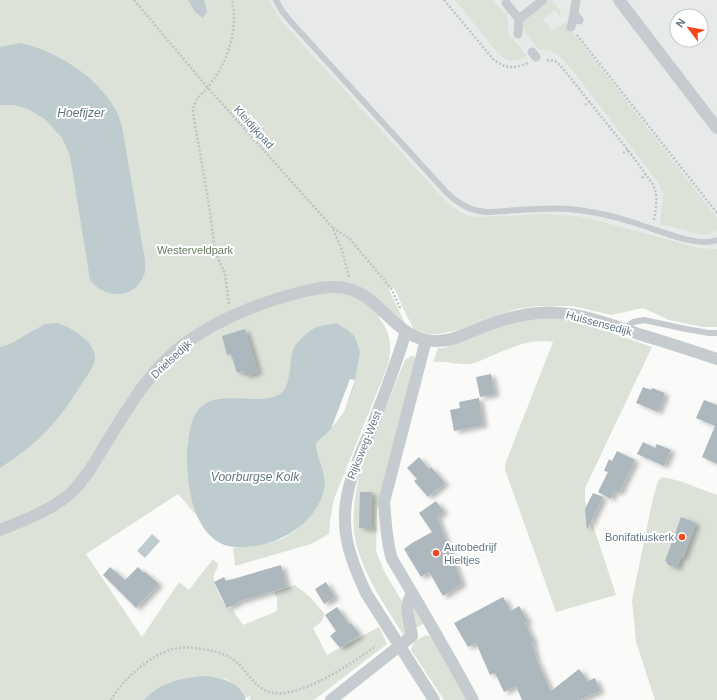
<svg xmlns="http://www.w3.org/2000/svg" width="717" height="700" viewBox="0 0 717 700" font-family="Helvetica,sans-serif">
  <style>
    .built { fill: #e8eae9; fill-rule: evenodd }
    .green { fill: #dce2d8 }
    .water { fill: #beccd0 }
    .pier { fill: #fafaf8 }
    .building { fill: #adb8be; filter: url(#shadow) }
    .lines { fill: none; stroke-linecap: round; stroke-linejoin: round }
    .path { stroke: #c1c4c6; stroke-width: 2.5; stroke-dasharray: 2 2; stroke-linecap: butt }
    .service { stroke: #c5cbce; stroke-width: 6 }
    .pedestrian { stroke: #c5cbce; stroke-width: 9 }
    .minor { stroke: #c5cbce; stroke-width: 12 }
    .poi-dot { fill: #f4451e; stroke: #fff; stroke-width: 1.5 }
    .labels { text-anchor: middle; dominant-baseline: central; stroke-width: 4; stroke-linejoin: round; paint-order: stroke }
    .street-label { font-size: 11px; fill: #627886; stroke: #fff }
    .park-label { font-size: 11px; fill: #687c62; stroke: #fff }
    .poi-label { font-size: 11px; fill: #627886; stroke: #fff; text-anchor: end }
    .water-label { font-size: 12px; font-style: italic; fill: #5e777e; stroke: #fff }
  </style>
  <defs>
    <filter id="shadow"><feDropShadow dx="4.5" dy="2.5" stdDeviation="2" flood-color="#0004"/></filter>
  </defs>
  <rect width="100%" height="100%" fill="#fafaf8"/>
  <path class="built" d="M193 0H717V270L432 263ZM677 16H701V40H677Z"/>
  <path class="green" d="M0 0H269L277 15 284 24 441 196 450 205 460 212 469 216 480 217 545 214 577 216 599 221 698 248 717 249V327H703L669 320 643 308 611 315 573 306H536L517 309 488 318 460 330 438 334H428L414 330 404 310 395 290 393 288H389V290L405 323 404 325 383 306 379 318C391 333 392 346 388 365L334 499 330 521 329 534 311 544 235 566 233 548C252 547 287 543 299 526 308 513 317 491 325 477L323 472 210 531 178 494 86 554 142 637 179 582 189 590 213 559 218 564C218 569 215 571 214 575 212 585 222 599 227 608L232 609 243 625 275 612 277 610V598L274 592 295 585 310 597 324 613C324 621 319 624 313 628L327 655 379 627 387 644 314 700H249L251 696 245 698C243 688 233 684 225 679L149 695 144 700H0Z
    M455 0H493L504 13 507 11 508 33 527 56C513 63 508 63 497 52Z
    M550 0H552L559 9 562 19 555 10 543 19 553 31 565 22 717 218V231L704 235 660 224 663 195 657 181 570 67C560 57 555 48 539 50L524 31 523 21Z
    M553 318 577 321 652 347 585 488V501L616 595 556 612 505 470V464L553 342C531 338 511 348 491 356 484 359 477 363 470 364 459 365 446 361 433 362L438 348H444L497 327 530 319Z
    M411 356H414L416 360 405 408 377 510 376 551 384 571 403 603 408 625 404 636C386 607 366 579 357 547 350 523 355 494 360 471L405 360Z
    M662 477 680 481 717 495V700H655L636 642 632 600 653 498 658 481Z
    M413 603 425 623 415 628Z
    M426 635 431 637 469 700H444L411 650 414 642Z"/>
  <path class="water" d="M188 0H204L207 11 203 18 195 12Z
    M20 43C55 50 96 76 114 107 118 113 120 121 122 127L145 260C145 264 146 271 144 275 137 294 116 299 100 289 96 287 93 283 90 280L70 156 62 138 46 120 28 109 14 105H0V47Z
    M56 323C70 326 96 342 95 358 95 366 87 375 83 382 73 397 63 414 50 427 36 443 18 456 0 468V347L10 344 45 324Z
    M336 323 348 330 355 337 360 352 357 368 354 385 344 412 331 429 316 443C316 460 328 473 324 490 316 524 277 547 243 547 234 548 223 546 215 540 191 521 187 483 187 454 188 442 190 417 200 408 219 389 255 406 278 395 293 389 288 360 294 348 297 342 307 332 313 329 319 325 329 325 336 323Z
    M152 534 160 541 145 558 137 551Z
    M204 676C220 678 241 681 246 700H144C160 682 182 678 204 676Z"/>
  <path class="pier" d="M350 379 355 380 344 412 331 429Z"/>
  <path class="building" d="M245 329 258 372 245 376 243 371 237 373 231 354 227 355 222 336Z
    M491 374 495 394 480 397 476 377Z
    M643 387 651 390 652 388 665 393 658 412 636 403Z
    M479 398 483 425 454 431 450 410 460 408 459 402Z
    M704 400 717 405V464L702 457 715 426 696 418Z
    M643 442 655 448 657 444 671 450 664 466 637 454Z
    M617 451 635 460 619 493 614 491 611 499 598 492 608 472 604 471 609 459 612 461Z
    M419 457 429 469 431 467 445 483 428 497 414 481 417 479 407 468Z
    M360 492H372L371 523 373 529 359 528Z
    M593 493 603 497 587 530 585 509Z
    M436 501 444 512 437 516 462 584 443 596 429 572 421 577 404 549 412 543 432 532 419 513Z
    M681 517 696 523 683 558 681 557 677 568 667 564V562L665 561Z
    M281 565 287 587 237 602 238 603 227 608 214 582 224 577 226 581Z
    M110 567 125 580 138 567 144 573 145 572 159 584 136 608 103 575Z
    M326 582 335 597 324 604 315 589Z
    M503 597 511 611 519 606 528 621 525 623 534 642 532 643 537 661 551 691 579 669 588 681 595 678 600 691 580 700H522L516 686 504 692 495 673 490 675 476 643 468 647 454 623Z
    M337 607 349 624 351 623 360 635 340 648 330 636 336 631 325 615Z"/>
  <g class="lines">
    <path class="path" d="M134 0 208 88 332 227 342 250 349 277
      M444 0 493 59C505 69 514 69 528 63
      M577 35 717 213
      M547 60 555 61 560 65 628 150 652 183C659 195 656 208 654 220
      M585 105 590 102
      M623 153 628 150
      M642 178 646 175
      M333 228 349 238 385 281 392 290 401 310
      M229 304 225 274 215 251 209 205 193 113C194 98 200 97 208 87 227 64 239 30 232 0
      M111 700C122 680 150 655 173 649 185 646 197 648 209 650 218 652 227 655 234 660 247 670 256 691 273 693 303 697 352 663 376 646"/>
    <path class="service" d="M276 0 282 11 291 22 447 193C459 204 470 211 487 212 514 211 542 207 569 209 591 211 614 216 635 223 655 229 698 248 717 240
      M625 329 633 322 644 320 686 329 709 333H717"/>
    <path class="pedestrian" d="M576 0 574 14 579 20
      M506 3 519 19
      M571 27 574 14
      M518 34 519 19 543 0
      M532 52 536 57"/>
    <path class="minor" d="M619 0 717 128
      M406 331C396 366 382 400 369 434 357 462 344 490 345 521 345 546 356 571 366 593L434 700
      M426 340 384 502C386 521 386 541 392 559 420 606 447 652 473 700
      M0 530C25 520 50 511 71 493 85 479 95 462 105 445 127 410 147 374 179 348 215 320 258 303 301 292 312 290 323 286 335 287 346 287 357 291 366 297 389 313 404 341 436 341 456 341 475 329 493 323 505 319 517 316 529 314 568 307 608 324 645 336 669 343 693 351 717 359
      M331 700 412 636C410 622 403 606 412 594"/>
  </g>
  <g class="poi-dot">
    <circle cx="682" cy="537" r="4"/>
    <circle cx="436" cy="553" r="4"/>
  </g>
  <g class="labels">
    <g class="street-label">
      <text transform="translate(254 127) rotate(48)">Kleidijkpad</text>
      <text transform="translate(599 323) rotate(15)">Huissensedijk</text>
      <text transform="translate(171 359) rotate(-43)">Drielsedijk</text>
      <text transform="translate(364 445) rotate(-68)">Rijksweg-West</text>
    </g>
    <g class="park-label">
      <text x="195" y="250">Westerveldpark</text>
    </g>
    <g class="poi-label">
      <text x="674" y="537">Bonifatiuskerk</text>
      <text x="444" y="547" text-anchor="start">Autobedrijf<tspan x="444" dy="13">Hieltjes</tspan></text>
    </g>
    <g class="water-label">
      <text x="81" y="113">Hoefijzer</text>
      <text x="255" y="477">Voorburgse Kolk</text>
    </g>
  </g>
  <g transform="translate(689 28) rotate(302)"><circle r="19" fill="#ffffff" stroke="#c0c9cf"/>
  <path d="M0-3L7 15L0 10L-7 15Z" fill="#f4451e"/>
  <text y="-6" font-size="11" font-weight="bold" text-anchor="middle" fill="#627886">N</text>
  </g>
</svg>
